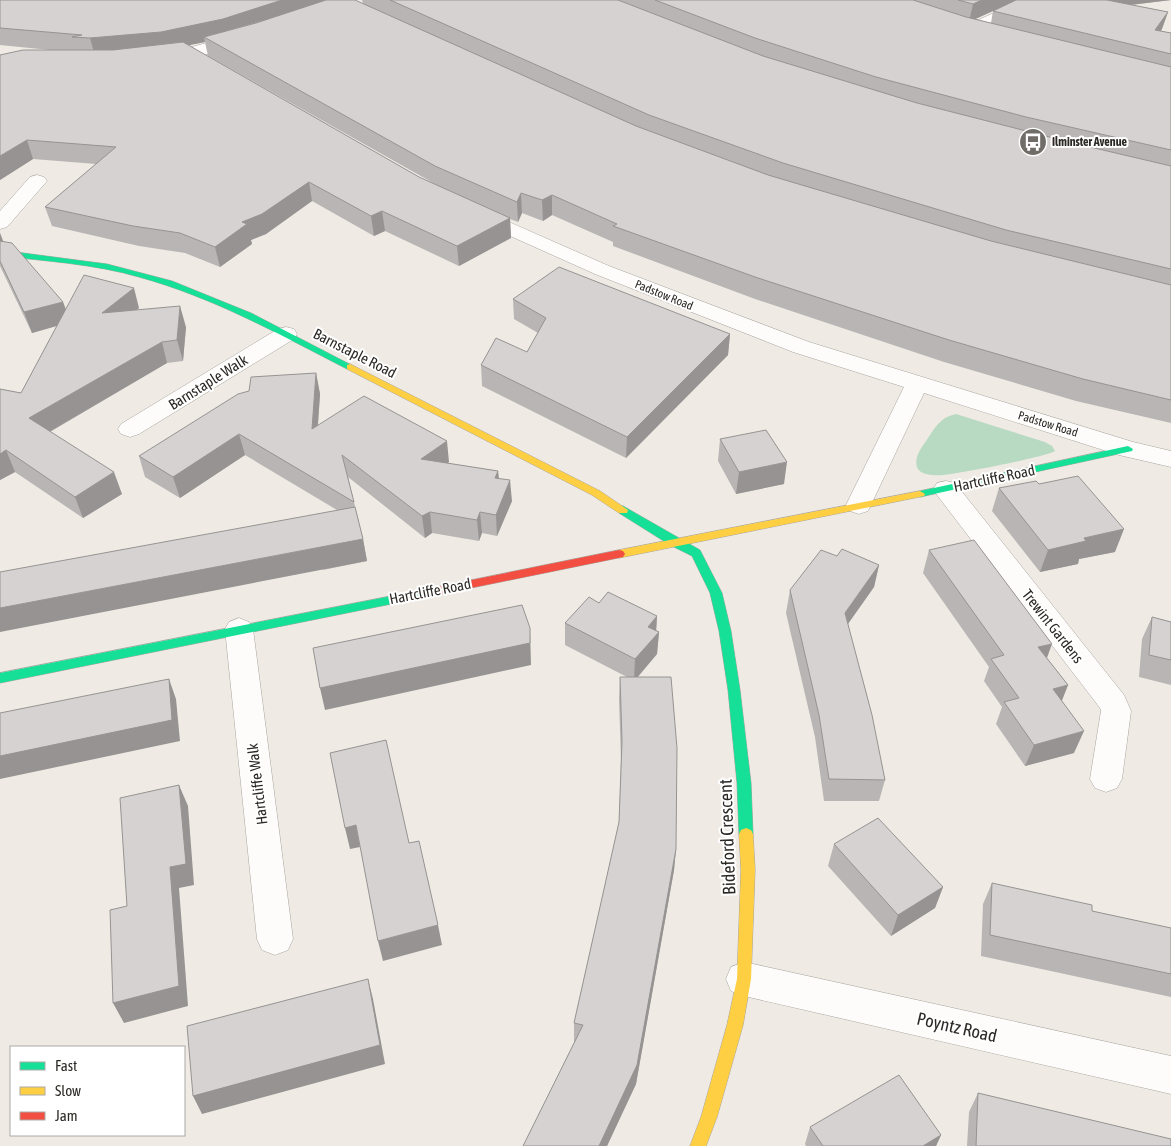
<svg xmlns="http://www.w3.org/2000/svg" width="1171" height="1146" viewBox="0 0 1171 1146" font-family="'Asap Condensed',sans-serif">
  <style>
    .green { fill: #b8d9c2 }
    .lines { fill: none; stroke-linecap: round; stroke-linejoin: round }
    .street-casing { stroke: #a8a59f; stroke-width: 1 }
    .fast-casing { stroke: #a8a59f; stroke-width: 1 }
    .slow-casing { stroke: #a8a59f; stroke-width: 1 }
    .jam-casing { stroke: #a8a59f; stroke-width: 1 }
    .street { fill: #fdfcfb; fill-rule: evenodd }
    .fast { fill: #16e098; fill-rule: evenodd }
    .slow { fill: #ffcf43; fill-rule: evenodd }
    .jam { fill: #f24e42; fill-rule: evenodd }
    .wall { fill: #b8b5b4; fill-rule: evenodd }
    .shaded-wall { fill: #969392 }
    .building { fill: #d6d2d1; stroke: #969392 }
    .labels { text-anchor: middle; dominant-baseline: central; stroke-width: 4; stroke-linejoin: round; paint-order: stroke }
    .far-poi-label { font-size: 12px; font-weight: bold; fill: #2c2925; stroke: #fff; text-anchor: start }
    .far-street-label { font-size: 12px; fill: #2c2925; stroke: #fff }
    .street-label { font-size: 15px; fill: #2c2925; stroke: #fff }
    .near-street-label { font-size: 18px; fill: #2c2925; stroke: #fff }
  </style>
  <rect width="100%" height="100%" fill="#efebe4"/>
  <path class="green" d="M956 414 1045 442 1052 446 1055 451C1046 457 957 474 943 475 936 476 921 475 918 469 912 458 923 446 928 438 936 426 941 417 956 414Z"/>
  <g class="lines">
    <g class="street-casing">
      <path id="street" d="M1029 0H1053L1050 3 1019 12 975 33H963L961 30 963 27 1009 6Z
        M243 33 249 35 251 38 249 41C227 48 176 67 155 61L153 58 155 55 188 48Z
        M37 175 44 177 47 181 7 227 0 229V211L30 177Z
        M477 208 609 266 809 342 1133 442 1171 451V467L1119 455 924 393 868 511 859 514 850 511 846 505 904 387 793 352 595 274 470 218 467 214 470 210Z
        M286 327 294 329 297 334 294 339 139 434 130 437 121 434 118 429 121 424 278 329Z
        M946 481 955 483 1124 695 1131 711 1122 779 1117 788 1106 792 1095 788 1090 779 1101 711 1100 708 937 495 933 489 937 483Z
        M239 618 249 622 253 629 293 939 288 950 275 955 262 950 257 939 225 629 229 622Z
        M744 962 1171 1056V1094L744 996 731 991 726 979 731 967Z"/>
    </g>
    <g class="fast-casing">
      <path id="fast" d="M0 250 107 264 172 281 251 313 355 367 353 369H347C279 334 212 297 139 277 94 264 46 261 0 256Z
        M1128 446 1133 449 1132 451 920 497 915 494 920 491Z
        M623 506 700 550 722 593 731 631 740 690 751 783 753 834 751 838 746 840 741 838 739 834 737 783 728 690 719 631 710 593 692 556 670 545 619 513 618 510 619 507Z
        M427 589 431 590 433 593 431 596 0 683V673Z"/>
    </g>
    <g class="slow-casing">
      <path id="slow" d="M350 364 600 491 628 510 627 513H619L592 495 347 369V365Z
        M920 491 925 494 924 496 619 558 613 554 619 550Z
        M746 828 751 830 753 834 755 870 751 979 743 1025 717 1117 706 1146H690L701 1117 727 1025 737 979 741 870 739 834 741 830Z"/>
    </g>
    <g class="jam-casing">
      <path id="jam" d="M619 550 623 551 625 554 623 557 427 597 421 593 427 589Z"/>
    </g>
    <use href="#street" class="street"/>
    <use href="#fast" class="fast"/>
    <use href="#slow" class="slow"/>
    <use href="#jam" class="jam"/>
  </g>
  <path class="wall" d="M0 0 363 3 362 0H1171L1131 5 1168 12 1161 31 1171 33V423L1076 401 944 362 755 299 613 246V242L552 215 543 221 522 213 518 222 510 219 511 238 459 266 385 231 374 236 312 201 266 234 251 240 252 244 220 267 185 253 139 246 52 226 45 207 96 164 33 159 0 180 50 50 0 45ZM993 11 991 23 975 19ZM205 42 208 56 435 184 419 177 188 45Z
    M0 233 3 242 63 302 66 309 139 308 137 310 186 327 183 361 167 363 50 432 122 494 83 518 15 472 0 480V389L21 393 57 326 32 333 0 266Z
    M513 299 730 334 728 355 626 458 482 386 481 365 527 352 538 333 514 319Z
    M316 373 320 394 318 426 449 462 447 463 498 471 499 479 512 501 497 536 482 533 479 541 432 533 425 538 348 477 363 539 367 561 323 570 337 510 245 455 180 498 145 477 139 456Z
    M720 439 784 484 736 494 718 461Z
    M999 488 1115 552 1079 559 1078 564 1040 572 992 511Z
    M929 550 1047 658 1068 685 1062 700 1074 753 1025 766 996 724 1002 707 984 681 989 667 923 573Z
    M837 556 879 565 874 587 848 624 885 780 879 801H824L815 737 786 613 790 590Z
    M599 603 657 616 656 630 659 632 657 654 638 677 676 849 674 870 636 1084 607 1146H523L574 1043V1023L619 822 621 761 619 699 620 677H627L565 645V623Z
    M1152 617 1171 622V685L1139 677 1142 639Z
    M834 844 943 887 935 908 891 936 828 866Z
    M992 883 1092 911 1171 928V997L981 956 983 904Z
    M978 1093 1171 1146H967L969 1112Z
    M810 1127 941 1135 936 1146H806L805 1144Z"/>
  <path class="shaded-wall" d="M282 0H337L204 37 205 42 166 50 95 56 90 38Z
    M982 0H1022L1008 4 969 22 973 4Z
    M1074 0H1171L1071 12Z
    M1168 12 1162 29 1149 48 1155 30Z
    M27 140 33 159 0 180V156Z
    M309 182 312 201 266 234 251 240 252 244 220 267 215 247 242 222Z
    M521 193 522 213 518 222 517 202Z
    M552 195V215L543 221 542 200Z
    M382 211 385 231 374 236 371 216Z
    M510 218 511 238 459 266 457 246Z
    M0 233 5 246 0 247Z
    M134 288 139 308 108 334 102 313Z
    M63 302 70 322 32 333 24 312Z
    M180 306 186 327 183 361 177 340Z
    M730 334 728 355 626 458 627 437Z
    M162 342 167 363 37 439 29 418Z
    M316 373 320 394 316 450 312 429Z
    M239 434 245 455 180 498 173 477Z
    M447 441 449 462 423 481 421 459Z
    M6 450 15 472 0 480V454Z
    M787 462 784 484 736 494 739 472Z
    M498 471 500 492 495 478Z
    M114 472 122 494 83 518 75 497Z
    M510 480 512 501 497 536 496 515Z
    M430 512 432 533 425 538 422 516Z
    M480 512 482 533 479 541 477 520Z
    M1124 529 1115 552 1079 559 1078 564 1040 572 1048 550 1084 538Z
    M363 539 367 561 0 632V608Z
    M879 565 874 587 840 635 845 613Z
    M657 616 656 634 659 632 657 654 634 681 635 659 648 627Z
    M530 628 531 665 325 710 320 688Z
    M1052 644 1044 666 1038 647Z
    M169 679 176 699 180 741 0 779V756Z
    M1068 685 1059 708 1053 689Z
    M1084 731 1074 753 1025 766 1034 745Z
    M179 785 188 806 194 885 179 888 188 1006 124 1023 113 1003 170 867Z
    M356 825 360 847 350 849 345 828Z
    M676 849 674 870 636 1084 607 1146H599Z
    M943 887 935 908 891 936 898 915Z
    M438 925 442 945 383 961 378 941Z
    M368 979 373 999 385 1064 202 1114 193 1096Z
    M941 1135 936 1146H923Z"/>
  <path class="building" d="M0 0H282L223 19 161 32 90 38 72 37 82 35 0 28Z
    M326 0H355L636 126 768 175 991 241 1171 285V400L1083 379 949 340 758 278 613 226 617 224 552 195 542 200 521 193 517 202 435 166 204 37 256 23Z
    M390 0H618L763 56 917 103 1073 143 1171 166V269L1006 230 783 163 649 115Z
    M655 0H913L966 17 1171 67V150L1026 117 876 77 755 38Z
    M958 0H982L973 4Z
    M1016 0H1107L1168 12 1155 30 1171 33V54L993 11Z
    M183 42 419 177 510 218 457 246 382 211 371 216 309 182 262 214 242 222 247 224 215 247 180 233 133 226 45 207 116 147 27 140 0 156V55L23 50H113Z
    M0 241 12 243 63 302 24 312 0 261Z
    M559 267 730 334 627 437 481 365 496 338 527 352 546 318 513 299Z
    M84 275 134 288 102 313 180 306 177 340 162 342 29 418 114 472 75 497 6 450 0 454V389L21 393Z
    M316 373 312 429 364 396 447 441 421 459 498 471 495 478 510 480 496 515 480 512 477 520 430 512 422 516 342 455 354 502 239 434 173 477 139 456 238 394 249 391 251 377Z
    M766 430 787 462 739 472 720 439Z
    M1078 476 1124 529 1084 538 1086 541 1048 550 999 488 1036 481 1039 484Z
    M355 507 363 539 0 608V572Z
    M974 540 1052 644 1038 647 1068 685 1053 689 1084 731 1034 745 1004 702 1019 698 991 659 1004 655 929 550Z
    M842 549 879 565 845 613 872 715 885 780 829 779 819 715 790 590 821 550 837 556Z
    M608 592 657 616 648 627 659 632 635 659 565 623 589 597 599 603Z
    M522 605 530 628V643L320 688 313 648Z
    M1152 617 1171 622V660L1149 655Z
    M620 677H671L677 748 676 849 637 1065 599 1146H523L583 1025 574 1023 619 822 622 742Z
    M169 679 172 720 0 756V713Z
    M386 740 409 843 419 841 438 925 378 941 356 825 345 828 330 753Z
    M179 785 186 864 170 867 179 986 113 1003 110 910 127 906 120 798Z
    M878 818 943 887 898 915 834 844Z
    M992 883 1092 905V911L1171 928V974L990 935Z
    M368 979 380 1045 193 1096 187 1026Z
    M899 1075 941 1135 923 1146H823L810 1127Z
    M978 1093 1171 1139V1146H976Z"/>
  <defs>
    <g id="bus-disc" transform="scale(1.4375)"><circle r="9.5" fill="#706d68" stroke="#fff"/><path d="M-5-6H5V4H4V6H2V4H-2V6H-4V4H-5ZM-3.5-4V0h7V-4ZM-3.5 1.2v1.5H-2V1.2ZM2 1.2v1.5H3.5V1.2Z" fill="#fff"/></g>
  </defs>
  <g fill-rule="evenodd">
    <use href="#bus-disc" x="1033" y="142"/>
  </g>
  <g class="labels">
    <g class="far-poi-label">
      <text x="1052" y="142">Ilminster Avenue</text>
    </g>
    <g class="far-street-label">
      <text transform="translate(664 295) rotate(22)">Padstow Road</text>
      <text transform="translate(1048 424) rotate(17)">Padstow Road</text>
    </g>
    <g class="street-label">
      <text transform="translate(355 353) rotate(27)">Barnstaple Road</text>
      <text transform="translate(208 382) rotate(-32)">Barnstaple Walk</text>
      <text transform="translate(994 478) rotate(-12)">Hartcliffe Road</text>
      <text transform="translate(430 591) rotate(-11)">Hartcliffe Road</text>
      <text transform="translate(1053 626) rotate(52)">Trewint Gardens</text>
      <text transform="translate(257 784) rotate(-97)">Hartcliffe Walk</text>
    </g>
    <g class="near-street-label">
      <text transform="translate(727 837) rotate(-92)">Bideford Crescent</text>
      <text transform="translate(957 1027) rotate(13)">Poyntz Road</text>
    </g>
  </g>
  <rect x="10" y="1046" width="175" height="90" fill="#ffffff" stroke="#aba9a8"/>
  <rect x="20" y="1062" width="25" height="8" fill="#16e098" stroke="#aba9a8"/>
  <text x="55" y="1071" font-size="15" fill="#2c2925">Fast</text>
  <rect x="20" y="1087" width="25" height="8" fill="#ffcf43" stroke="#aba9a8"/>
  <text x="55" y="1096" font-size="15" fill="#2c2925">Slow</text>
  <rect x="20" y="1112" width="25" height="8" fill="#f24e42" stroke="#aba9a8"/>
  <text x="55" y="1121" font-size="15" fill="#2c2925">Jam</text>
</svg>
